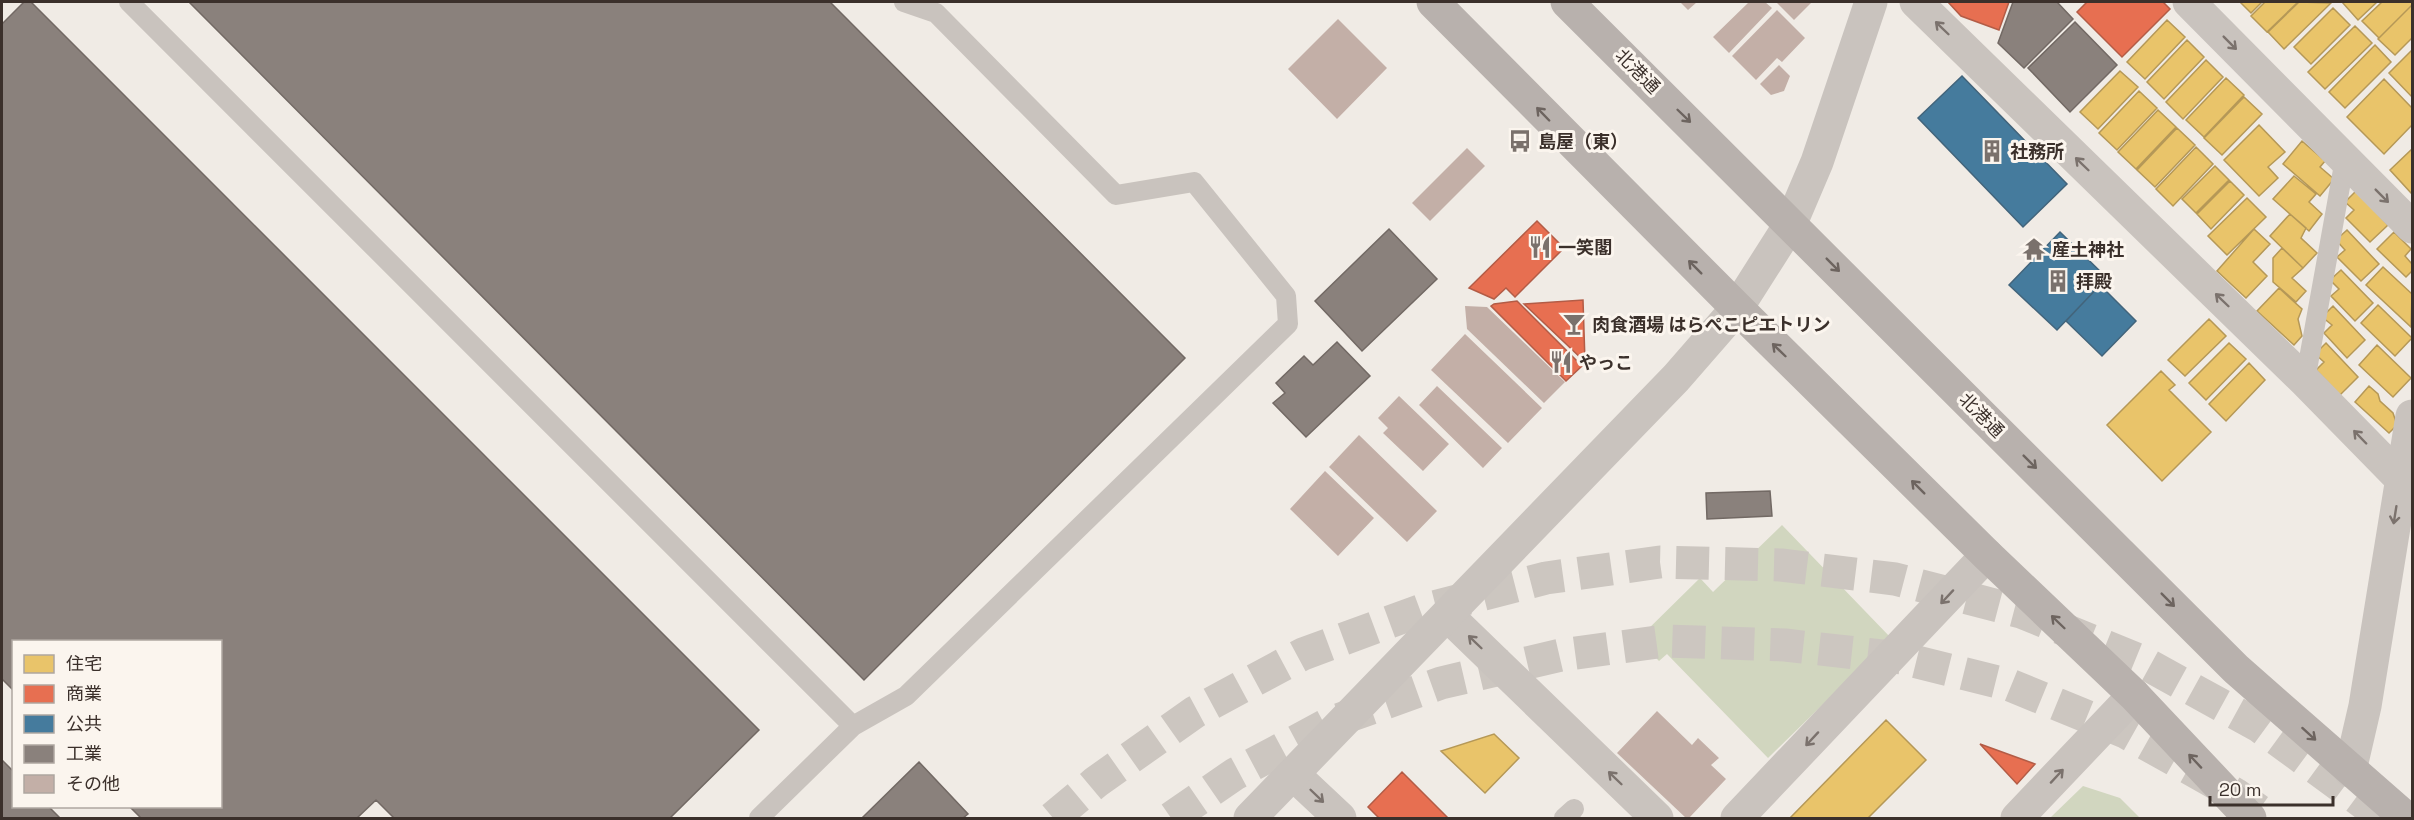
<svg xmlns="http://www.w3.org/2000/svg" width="2414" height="820" viewBox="0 0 2414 820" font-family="'Space Grotesk','Noto Sans JP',sans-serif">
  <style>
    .green { fill: #d1d6bf }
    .homes { fill: #e9c46a; stroke: #b59857; stroke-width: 1.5 }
    .shops { fill: #e76f51; stroke: #b35c46; stroke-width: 1.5 }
    .public { fill: #457b9d; stroke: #42647b; stroke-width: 1.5 }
    .industry { fill: #8a817c; stroke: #726964; stroke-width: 1.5 }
    .building { fill: #c3afa7 }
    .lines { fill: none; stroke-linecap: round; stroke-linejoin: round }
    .motorway-tunnel { stroke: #ccc6c0; stroke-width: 33; stroke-dasharray: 33 16; stroke-linecap: butt }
    .service { stroke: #c9c3be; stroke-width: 20 }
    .minor { stroke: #c9c3be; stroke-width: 33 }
    .tertiary { stroke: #c9c3be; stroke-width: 33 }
    .primary { stroke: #b8b1ad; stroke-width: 33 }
    .oneway { stroke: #7b726d }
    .oneway2 { stroke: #6d645f }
    .labels { text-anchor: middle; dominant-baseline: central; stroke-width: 6; stroke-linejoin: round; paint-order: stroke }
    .street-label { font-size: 18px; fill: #3b302b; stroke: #fbf5ee }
    .poi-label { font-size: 18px; font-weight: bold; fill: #3b302b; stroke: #fbf5ee; text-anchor: start }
  </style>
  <rect width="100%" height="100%" fill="#f0ebe5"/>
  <path class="green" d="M1782 525 1891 638 1768 758 1667 654 1659 661 1638 639 1700 578 1713 592Z
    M2083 786 2120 798 2140 818H2050Z"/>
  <path class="homes" d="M2240 2H2262L2251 13Z
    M2265 2H2298L2267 32 2251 16Z
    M2299 2 2331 3 2284 49 2268 32Z
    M2342 2H2377L2358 20Z
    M2382 2H2412V5L2379 38 2362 21Z
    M2412 5V38L2395 55 2378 39Z
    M2333 8 2350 25 2311 64 2294 47Z
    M2167 20 2185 37 2145 79 2127 62Z
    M2355 26 2372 43 2325 89 2308 72Z
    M2187 40 2204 57 2164 99 2147 82Z
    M2375 45 2391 62 2345 108 2329 92Z
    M2412 50V97L2389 73Z
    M2206 60 2223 77 2183 119 2166 102Z
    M2120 71 2138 87 2098 129 2080 112Z
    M2226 78 2244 95 2204 137 2186 120Z
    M2384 79 2412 108V125L2384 154 2347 117Z
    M2139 91 2157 108 2117 150 2099 133Z
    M2244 97 2262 114 2222 155 2204 138Z
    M2158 110 2176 127 2136 169 2118 152Z
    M2259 125 2285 152 2268 167 2278 178 2259 196 2224 160Z
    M2177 128 2195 145 2155 187 2137 170Z
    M2302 141 2325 161 2320 167 2334 179 2320 196 2283 164Z
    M2196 147 2213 164 2173 206 2156 189Z
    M2412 149V194L2390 170Z
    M2215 166 2229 180 2196 213 2182 199Z
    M2294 176 2316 194 2309 202 2322 214 2309 231 2273 199Z
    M2230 181 2244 195 2211 229 2197 214Z
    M2356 191 2388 225 2370 242 2346 218 2354 210 2345 202Z
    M2247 198 2266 217 2227 255 2208 236Z
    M2290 214 2306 228 2301 238 2317 253 2303 268 2270 236Z
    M2254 229 2270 244 2253 262 2267 276 2246 298 2217 271Z
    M2347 230 2379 264 2361 281 2337 257 2345 250 2336 240Z
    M2394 232 2411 249 2405 256 2412 264V271L2406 277 2377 249Z
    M2282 248 2303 268 2292 278 2306 291 2296 302 2273 282V258Z
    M2383 267 2412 294 2411 327 2366 285Z
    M2341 270 2373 303 2355 321 2331 296 2339 289 2330 280Z
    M2279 288 2302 309 2298 319 2302 336 2294 345 2257 311Z
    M2378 305 2412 338 2395 356 2361 323Z
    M2333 306 2365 340 2347 358 2324 333 2332 325 2322 317Z
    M2209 319 2226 336 2185 376 2168 360Z
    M2229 343 2246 359 2206 400 2189 383Z
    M2326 343 2358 377 2340 395 2316 370 2324 362 2315 354Z
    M2377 345 2411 378 2393 397 2359 365Z
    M2249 363 2265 380 2226 421 2209 404Z
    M2161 371 2175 385 2169 390 2211 432 2162 481 2107 425Z
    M2369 386 2378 394 2380 401 2393 413 2397 425 2389 433 2355 402Z
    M1886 720 1926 760 1868 818H1790Z
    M1494 734 1519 758 1485 793 1441 751Z"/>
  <path class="shops" d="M1948 2H2009L1999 30 1961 16Z
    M2087 2H2163L2170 9 2122 57 2077 12Z
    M1537 221 1564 248 1515 297 1506 288 1494 299 1469 288Z
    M1583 300 1585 362 1524 304Z
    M1517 301 1582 366 1566 381 1491 306 1494 304Z
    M1980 744 2035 764 2017 784Z
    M1402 772 1448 818H1379L1368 807Z"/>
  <path class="public" d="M1962 76 2067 184 2023 227 1918 118Z
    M2060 232 2107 278 2057 330 2009 285Z
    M2100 285 2136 321 2102 356 2066 321Z"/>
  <path class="industry" d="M24 2H31L759 730 670 818H394L376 800 357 818H141L129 806H220V642H14V691L2 679V24Z
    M189 2H830L1185 358 864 680Z
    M2013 2H2057L2073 19 2024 68 1998 43Z
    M2075 22 2117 65 2070 112 2028 68Z
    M1389 229 1437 279 1362 351 1315 301Z
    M1337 342 1370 376 1306 437 1273 403 1285 393 1276 383 1304 356 1313 365Z
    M1770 491 1772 516 1707 519 1706 493Z
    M2 760 14 772V806H48L60 818H2Z
    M919 762 968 814 963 818H862Z"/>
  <path class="building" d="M1680 2H1697L1688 10Z
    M1749 2H1765L1772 8 1729 53 1713 37Z
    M1776 2H1812L1794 20Z
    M1777 10 1805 38 1782 62 1777 58 1756 80 1732 56Z
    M1338 19 1387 68 1337 119 1288 69Z
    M1779 65 1790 76 1784 91 1771 95 1760 84Z
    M1467 148 1485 166 1430 221 1412 203Z
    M1465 306 1487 307 1565 382 1544 403 1467 329Z
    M1465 334 1542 408 1508 443 1431 370Z
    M1437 386 1502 448 1483 468 1419 405Z
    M1399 396 1449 444 1423 471 1383 433 1388 428 1378 418Z
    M1359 435 1437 511 1407 542 1329 467Z
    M1325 471 1374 518 1338 556 1290 509Z
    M1657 711 1692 745 1698 738 1719 758 1711 765 1726 779 1689 818H1686L1617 753Z"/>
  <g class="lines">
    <path class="motorway-tunnel" d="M1053 818 1096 782 1195 712 1303 654 1422 610 1546 578 1660 562 1781 565 1895 579 2021 612 2139 660 2259 726 2384 818
      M1171 818 1235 774 1332 722 1441 683 1561 655 1665 641 1785 645 1901 658 2010 685 2125 732 2235 794 2269 818"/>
    <path class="service" d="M129 2 853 726
      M2305 381 2345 159
      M759 818 853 726 906 696 1288 324 1286 296 1194 182 1116 195 936 13 904 2
      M1564 818 1574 809"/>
    <path class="minor" d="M1916 2 2305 381 2401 479
      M2189 2 2412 227
      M1447 615 1657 818
      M2350 771 2365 706 2412 416
      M1293 774 1340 818
      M1737 818 1987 555
      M2017 818 2134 695"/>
    <path class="tertiary" d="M1250 818 1676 378 1737 308 1791 223 1817 162 1871 2"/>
    <path class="primary" d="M1433 2 1737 308 1987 555 2134 695 2250 818
      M1567 2 2236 669 2406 818"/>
  </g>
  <defs><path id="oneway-shaft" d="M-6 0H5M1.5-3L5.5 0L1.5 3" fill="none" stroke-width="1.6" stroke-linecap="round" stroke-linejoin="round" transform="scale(1.5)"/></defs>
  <g class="oneway">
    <use href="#oneway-shaft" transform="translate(1942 28) rotate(-136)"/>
    <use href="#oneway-shaft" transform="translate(2230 43) rotate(45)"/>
    <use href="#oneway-shaft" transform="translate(2082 164) rotate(-136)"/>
    <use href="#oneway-shaft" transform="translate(2382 196) rotate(45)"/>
    <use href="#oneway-shaft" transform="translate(2222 300) rotate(-136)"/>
    <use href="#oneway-shaft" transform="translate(2360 437) rotate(-134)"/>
    <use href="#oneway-shaft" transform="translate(2395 515) rotate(99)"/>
    <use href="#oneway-shaft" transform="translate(1947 597) rotate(133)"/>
    <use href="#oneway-shaft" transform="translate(1475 642) rotate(-136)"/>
    <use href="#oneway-shaft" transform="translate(1812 739) rotate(133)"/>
    <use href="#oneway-shaft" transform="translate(2057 776) rotate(-47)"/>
    <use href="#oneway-shaft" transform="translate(1615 778) rotate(-136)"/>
    <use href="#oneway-shaft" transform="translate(1317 796) rotate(44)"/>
  </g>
  <g class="oneway2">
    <use href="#oneway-shaft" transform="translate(1543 114) rotate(-134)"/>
    <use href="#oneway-shaft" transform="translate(1684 116) rotate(44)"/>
    <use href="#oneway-shaft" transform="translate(1833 265) rotate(45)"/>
    <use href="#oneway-shaft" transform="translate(1695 267) rotate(-135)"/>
    <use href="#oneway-shaft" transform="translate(1779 350) rotate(-136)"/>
    <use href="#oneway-shaft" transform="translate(2030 462) rotate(45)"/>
    <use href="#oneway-shaft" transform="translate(1918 487) rotate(-135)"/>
    <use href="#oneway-shaft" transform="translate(2168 600) rotate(45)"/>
    <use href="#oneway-shaft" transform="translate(2058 622) rotate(-136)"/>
    <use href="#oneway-shaft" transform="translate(2309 734) rotate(42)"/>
    <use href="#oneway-shaft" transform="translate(2195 761) rotate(-133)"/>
  </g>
  <defs>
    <g id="bus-bare" transform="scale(1.8)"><path d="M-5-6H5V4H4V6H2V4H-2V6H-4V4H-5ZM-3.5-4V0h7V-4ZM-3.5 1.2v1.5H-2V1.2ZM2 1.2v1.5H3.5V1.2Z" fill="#7a716c" stroke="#fbf5ee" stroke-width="2.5" paint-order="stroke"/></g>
    <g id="building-bare" transform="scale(1.8)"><path d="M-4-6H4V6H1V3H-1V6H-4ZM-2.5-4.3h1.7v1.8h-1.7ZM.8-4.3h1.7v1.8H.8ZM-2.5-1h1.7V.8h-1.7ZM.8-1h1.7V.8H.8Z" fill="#7a716c" stroke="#fbf5ee" stroke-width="2.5" paint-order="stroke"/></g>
    <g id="restaurant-bare" transform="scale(1.8)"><path d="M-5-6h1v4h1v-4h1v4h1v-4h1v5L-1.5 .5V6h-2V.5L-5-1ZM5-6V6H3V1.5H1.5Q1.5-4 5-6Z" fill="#7a716c" stroke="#fbf5ee" stroke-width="2.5" paint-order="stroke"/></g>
    <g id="temple-bare" transform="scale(1.8)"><path d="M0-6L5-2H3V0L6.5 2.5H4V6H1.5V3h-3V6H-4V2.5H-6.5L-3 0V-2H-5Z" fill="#7a716c" stroke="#fbf5ee" stroke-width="2.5" paint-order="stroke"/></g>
    <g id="bar-bare" transform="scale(1.8)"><path d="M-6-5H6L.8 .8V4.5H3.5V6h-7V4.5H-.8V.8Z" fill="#7a716c" stroke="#fbf5ee" stroke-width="2.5" paint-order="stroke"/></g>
  </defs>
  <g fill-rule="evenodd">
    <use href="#bus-bare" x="1520" y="141"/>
    <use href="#building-bare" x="1992" y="151"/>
    <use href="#restaurant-bare" x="1540" y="247"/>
    <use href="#temple-bare" x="2034" y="249"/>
    <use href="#building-bare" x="2058" y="281"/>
    <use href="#bar-bare" x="1574" y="324"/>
    <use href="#restaurant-bare" x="1561" y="362"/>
  </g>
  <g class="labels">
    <g class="street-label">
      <text transform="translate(1638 71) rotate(45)">北港通</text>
      <text transform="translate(1982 415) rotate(45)">北港通</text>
    </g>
    <g class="poi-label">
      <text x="1538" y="141">島屋（東）</text>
      <text x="2010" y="151">社務所</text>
      <text x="1558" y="247">一笑閣</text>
      <text x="2052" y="249">産土神社</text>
      <text x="2076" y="281">拝殿</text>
      <text x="1592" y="324">肉食酒場 はらぺこピエトリン</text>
      <text x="1579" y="362">やっこ</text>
    </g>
  </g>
  <rect width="2414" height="820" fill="none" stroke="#3b302b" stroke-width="6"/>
  <rect x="12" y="640" width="210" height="168" fill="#fbf5ee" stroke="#aea6a0" stroke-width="1.5"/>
  <rect x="24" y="655" width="30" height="18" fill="#e9c46a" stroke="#aea6a0" stroke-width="1.5"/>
  <text x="66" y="670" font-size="18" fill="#3b302b">住宅</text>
  <rect x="24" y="685" width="30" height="18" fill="#e76f51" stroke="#aea6a0" stroke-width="1.5"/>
  <text x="66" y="700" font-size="18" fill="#3b302b">商業</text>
  <rect x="24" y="715" width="30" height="18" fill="#457b9d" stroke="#aea6a0" stroke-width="1.5"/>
  <text x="66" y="730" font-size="18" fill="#3b302b">公共</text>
  <rect x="24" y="745" width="30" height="18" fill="#8a817c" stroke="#aea6a0" stroke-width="1.5"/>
  <text x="66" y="760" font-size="18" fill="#3b302b">工業</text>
  <rect x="24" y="775" width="30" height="18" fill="#c3afa7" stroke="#aea6a0" stroke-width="1.5"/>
  <text x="66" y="790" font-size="18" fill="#3b302b">その他</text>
  <path d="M2210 796v9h123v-9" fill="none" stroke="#3b302b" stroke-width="3"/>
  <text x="2219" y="796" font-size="18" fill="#3b302b" stroke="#fbf5ee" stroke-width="4.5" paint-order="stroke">20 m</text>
</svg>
